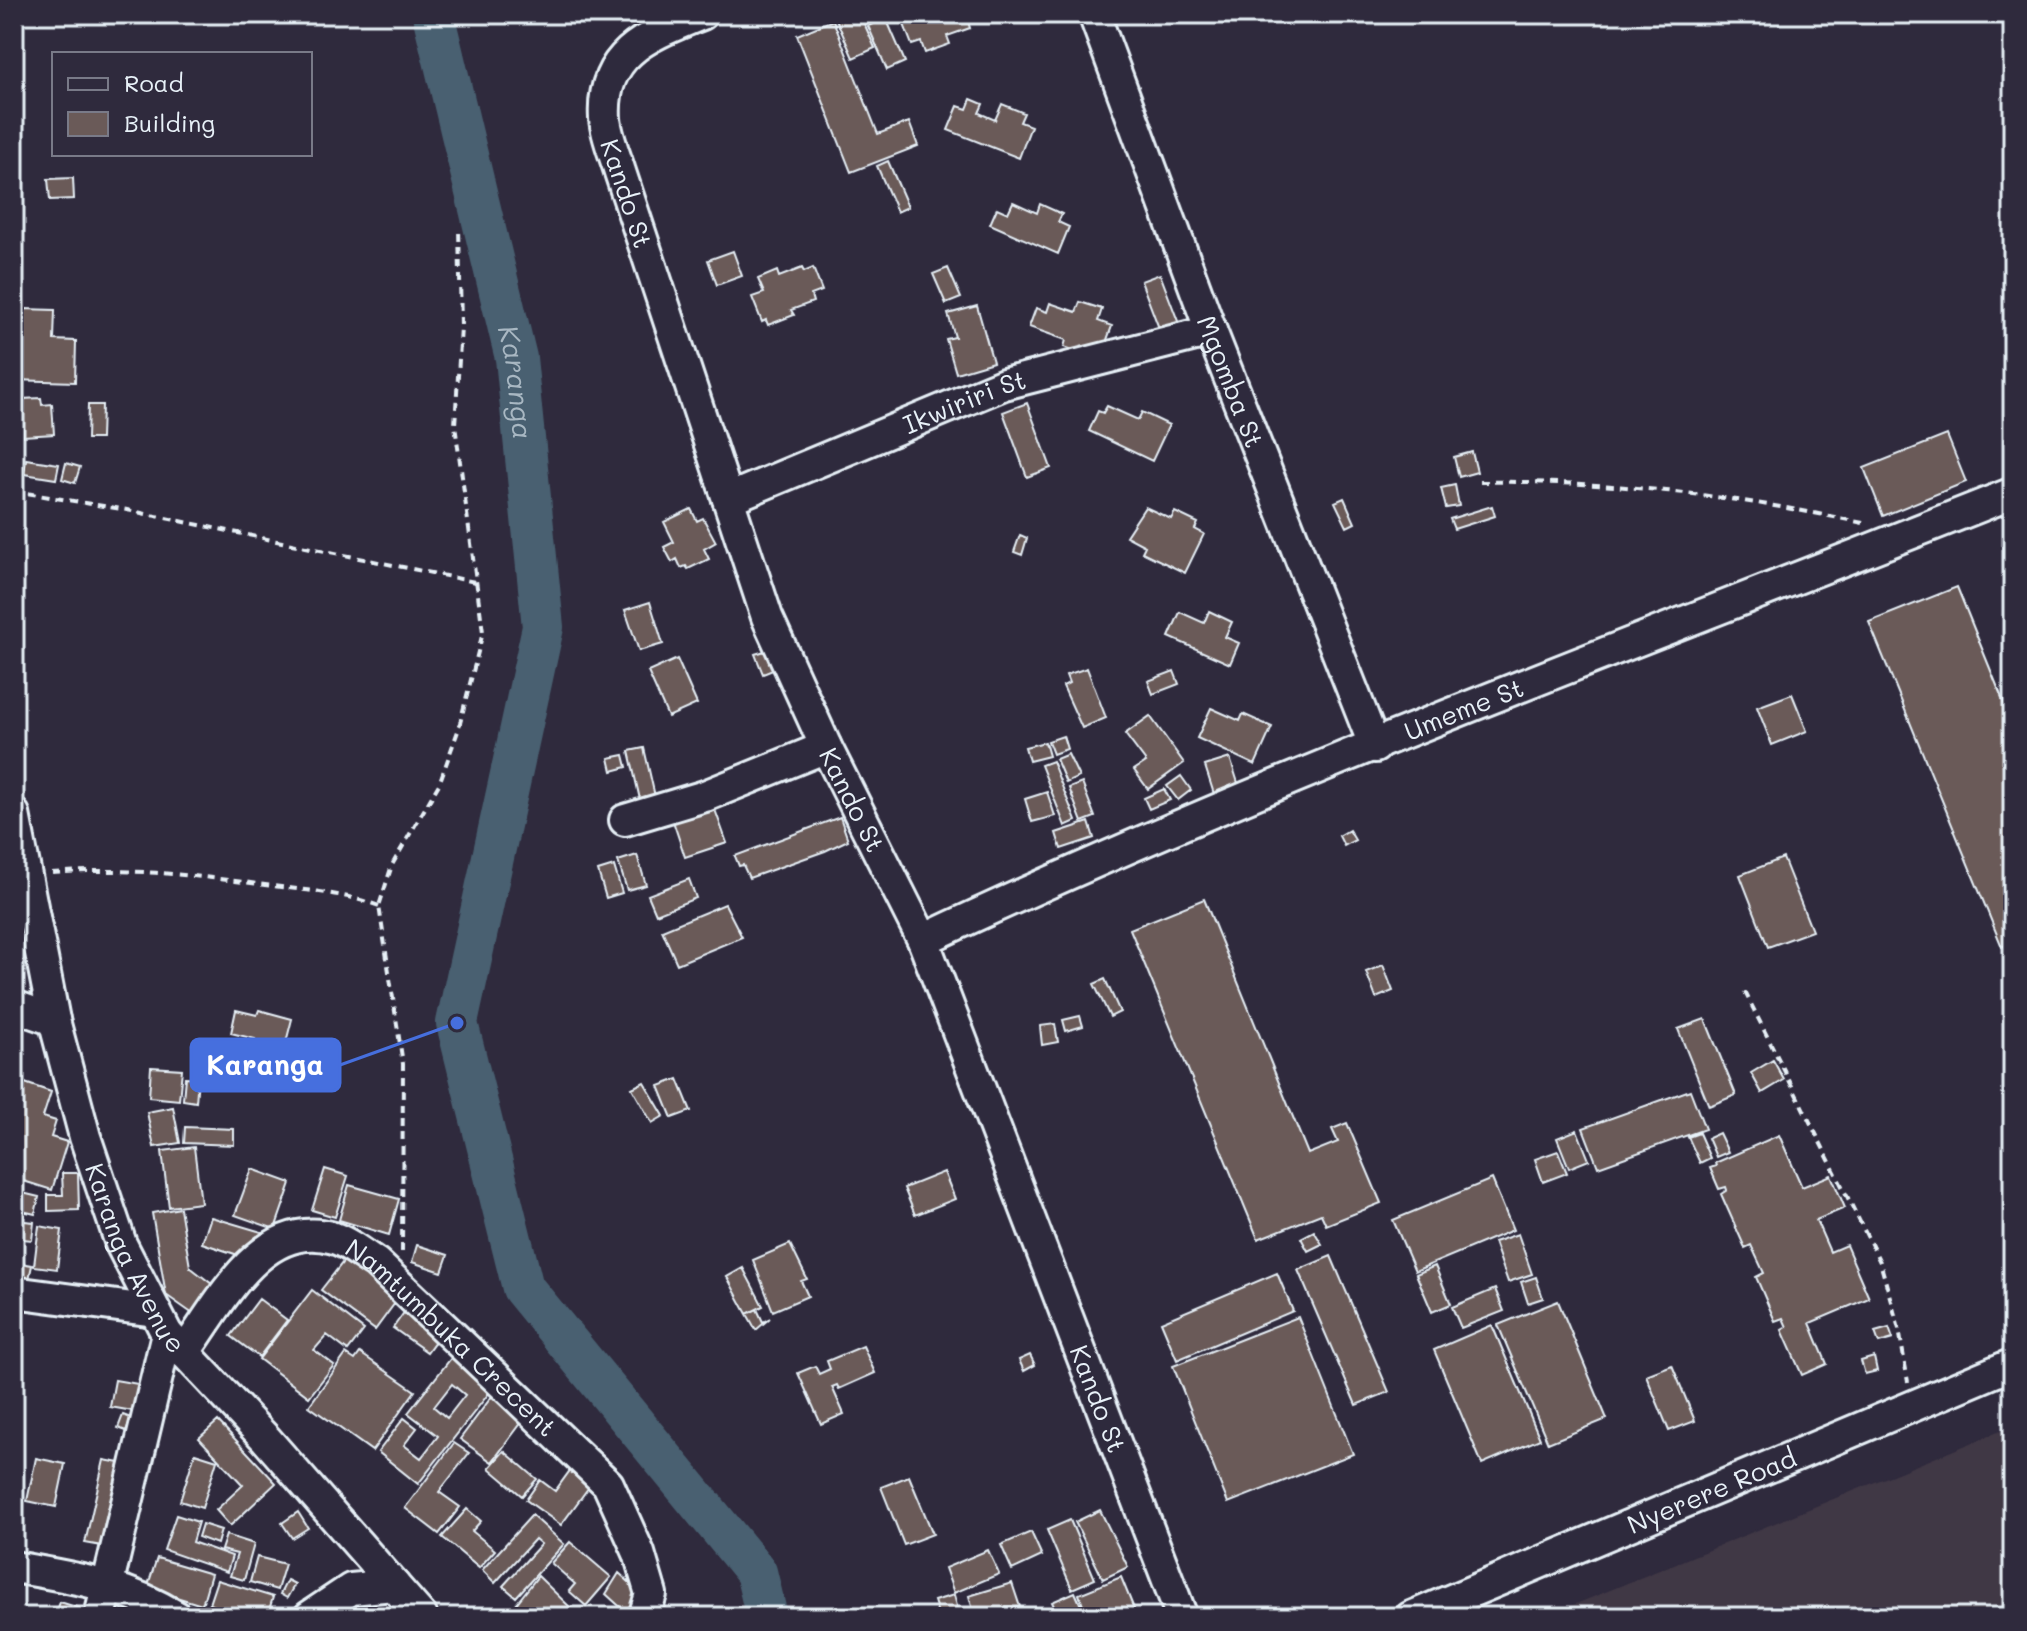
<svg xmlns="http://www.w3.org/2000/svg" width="2027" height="1631" viewBox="0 0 2027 1631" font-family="Mali,sans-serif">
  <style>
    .built { fill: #413845 }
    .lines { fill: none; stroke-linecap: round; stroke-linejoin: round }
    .river { stroke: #486171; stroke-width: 42 }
    .building { fill: #6a5a58; stroke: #e8f1f8; stroke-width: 2; fill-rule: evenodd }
    .minor-casing { stroke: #e8f1f8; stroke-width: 36 }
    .path { stroke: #e8f1f8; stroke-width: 4; stroke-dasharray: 8 6; stroke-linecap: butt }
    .minor { stroke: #2f2a3d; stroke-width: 30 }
    .labels { text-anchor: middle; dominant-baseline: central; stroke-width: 6; stroke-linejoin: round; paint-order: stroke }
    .street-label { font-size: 26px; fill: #e8f1f8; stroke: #2f2a3d }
    .water-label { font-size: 28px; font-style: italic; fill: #a8b7c2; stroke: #2f2a3d }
    .leader { fill: none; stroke: #466fde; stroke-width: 3 }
    .callout-dot { fill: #466fde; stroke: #2f2a3d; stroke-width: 3 }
    .callout { fill: #466fde; stroke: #466fde; stroke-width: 3 }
    .callout-label { font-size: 28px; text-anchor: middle; font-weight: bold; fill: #fff }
  </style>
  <rect width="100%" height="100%" fill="#2f2a3d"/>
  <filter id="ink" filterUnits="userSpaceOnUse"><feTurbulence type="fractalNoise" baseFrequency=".0125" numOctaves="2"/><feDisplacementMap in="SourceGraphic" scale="16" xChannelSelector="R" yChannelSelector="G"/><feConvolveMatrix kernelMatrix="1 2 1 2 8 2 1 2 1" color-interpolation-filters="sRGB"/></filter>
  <g filter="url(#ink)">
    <path class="built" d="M2013 1426V1617H1544Z"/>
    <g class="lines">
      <path class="river" id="s1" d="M433 14 516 358 543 627 457 1023 523 1288 756 1572 767 1617"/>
    </g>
    <path class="building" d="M848 14H860L875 48 853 58 836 19Z
      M916 14H977L967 18 970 28 947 36 950 44 925 53 921 42 912 45 902 19Z
      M886 18 905 62 887 70 868 26Z
      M833 20 878 134 909 122 918 146 851 172 797 35Z
      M971 99 983 104 979 113 995 120 1002 104 1024 113 1020 122 1031 126 1019 158 948 130 958 106 967 109Z
      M888 161 908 207 897 212 877 166Z
      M73 178 74 199 50 200 48 179Z
      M1013 202 1037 213 1040 204 1062 214 1058 222 1069 227 1058 254 990 224 997 208 1008 213Z
      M733 251 742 276 717 285 708 260Z
      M802 268 804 272 813 268 822 291 811 295 813 302 791 310 794 315 768 325 766 320 762 322 752 297 764 293 758 279 777 271 779 277Z
      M948 268 961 298 946 304 933 274Z
      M1160 274 1179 324 1160 331 1141 281Z
      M1080 302 1102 309 1098 321 1112 326 1100 359 1064 347 1066 340 1029 327 1036 308 1047 312 1050 303 1076 312Z
      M977 306 993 362 956 373 946 339 955 337 948 314Z
      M23 309 55 310 54 340 76 341 75 382 14 380V338H23Z
      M41 398 42 405 52 404 54 434 23 436 22 399Z
      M1027 403 1051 468 1027 477 1003 412Z
      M88 405H102L101 439H87Z
      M1107 406 1138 420 1142 412 1169 425 1152 461 1089 431 1098 411 1103 413Z
      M1947 435 1966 482 1883 516 1864 468Z
      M1472 452 1477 472 1459 477 1454 457Z
      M26 459 59 464 56 479 24 474Z
      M66 463 80 467 75 483 62 479Z
      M1455 485 1459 506 1446 508 1441 488Z
      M1344 498 1355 523 1347 527 1335 502Z
      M1492 506 1495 516 1454 529 1450 519Z
      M1145 507 1171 519 1175 512 1198 523 1195 529 1204 534 1185 573 1142 552 1145 546 1126 536Z
      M691 509 697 521 703 518 716 542 704 549 709 559 688 569 686 566 681 568 677 559 672 562 664 547 674 542 664 522Z
      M1020 535 1027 538 1022 555 1014 552Z
      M1957 587 2013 725V942L2002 947 1869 622Z
      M650 602 663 644 639 651 625 610Z
      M1209 611 1232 622 1225 637 1239 643 1230 664 1169 637 1180 612 1204 623Z
      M765 651 773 670 763 674 755 654Z
      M677 659 697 704 668 717 648 672Z
      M1087 668 1106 718 1082 728 1063 686 1069 683 1066 675Z
      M1174 671 1179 684 1153 694 1148 681Z
      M1792 694 1807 731 1772 745 1757 707Z
      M1211 708 1240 721 1243 714 1272 727 1255 765 1197 738Z
      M1150 716 1184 763 1148 789 1134 770 1146 762 1125 734Z
      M1063 736 1067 749 1053 754 1048 741Z
      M1045 742 1049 756 1029 761 1025 747Z
      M644 748 656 801 641 804 629 751Z
      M1068 754 1079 777 1066 783 1056 759Z
      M624 755 627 767 612 771 609 758Z
      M1230 758 1239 786 1214 794 1205 766Z
      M1052 761 1076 821 1065 826 1041 765Z
      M1181 776 1191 790 1178 800 1167 786Z
      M1082 783 1095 817 1082 822 1069 788Z
      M1164 789 1170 800 1149 809 1144 798Z
      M1047 792 1055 816 1032 822 1025 799Z
      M713 804 727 843 685 857 672 818Z
      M840 817 848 840 825 851 749 878 743 865 739 866 735 856Z
      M1089 822 1094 838 1061 849 1056 833Z
      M1349 830 1355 840 1344 846 1339 836Z
      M637 855 646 885 627 890 618 861Z
      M1783 858 1812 931 1768 947 1740 875Z
      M614 866 622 893 606 898 598 871Z
      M689 879 696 898 656 914 648 895Z
      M1204 899 1308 1154 1338 1142 1332 1129 1347 1123 1381 1203 1326 1225 1321 1214 1258 1239 1130 929Z
      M725 904 742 937 677 964 662 930Z
      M1383 965 1393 991 1376 998 1366 972Z
      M1105 979 1120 1012 1110 1017 1094 984Z
      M236 1010 257 1015 259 1010 292 1019 283 1054 254 1047 255 1039 231 1033Z
      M1080 1016 1083 1026 1066 1031 1063 1020Z
      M1705 1019 1736 1095 1709 1106 1678 1029Z
      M1055 1024 1058 1042 1042 1045 1040 1026Z
      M14 1050 23 1052 14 1089Z
      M1773 1060 1784 1080 1762 1093 1751 1073Z
      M151 1067 182 1069 179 1100 149 1097Z
      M185 1077 198 1078 196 1102 183 1100Z
      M678 1079 691 1111 672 1118 659 1086Z
      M22 1082 51 1092 43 1117 56 1121 51 1137 67 1142 52 1190 14 1178 19 1147 14 1146V1107Z
      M644 1082 664 1116 652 1123 632 1088Z
      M1690 1090 1705 1129 1598 1167 1583 1128Z
      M173 1107 180 1143 154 1147 147 1112Z
      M185 1127 234 1129V1145L184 1143Z
      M1577 1130 1589 1160 1569 1168 1557 1138Z
      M1699 1133 1710 1158 1700 1163 1688 1137Z
      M1719 1133 1728 1152 1716 1157 1708 1138Z
      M1779 1135 1802 1187 1831 1175 1845 1208 1816 1220 1830 1252 1846 1245 1869 1298 1810 1323 1827 1364 1802 1375 1782 1330 1787 1327 1783 1318 1775 1321 1756 1277 1764 1273 1751 1245 1745 1248 1721 1194 1727 1190 1726 1187 1719 1189 1710 1168 1716 1166 1715 1163Z
      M194 1147 201 1203 169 1207 162 1151Z
      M1558 1151 1567 1173 1543 1182 1535 1159Z
      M252 1169 291 1183 275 1229 235 1215Z
      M325 1169 348 1176 335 1217 312 1210Z
      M944 1172 955 1199 915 1215 904 1188Z
      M62 1173H78L79 1210 48 1211V1195H63Z
      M1492 1179 1513 1230 1415 1271 1393 1220Z
      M349 1185 399 1199 389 1235 339 1220Z
      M14 1191 39 1197 35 1214 14 1209Z
      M180 1208 190 1267 222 1292 200 1319 166 1295 152 1213Z
      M211 1217 265 1233 250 1259 202 1243Z
      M14 1220 34 1222 32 1240 14 1238Z
      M39 1226 62 1230 57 1269 34 1266Z
      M1314 1231 1322 1244 1308 1251 1301 1238Z
      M1518 1234 1532 1274 1508 1282 1494 1242Z
      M790 1244 807 1279 801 1281 808 1296 773 1311 753 1260Z
      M417 1245 448 1255 442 1272 412 1262Z
      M350 1253 366 1265 361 1272 381 1287 403 1292 375 1330 321 1290Z
      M1331 1256 1389 1392 1356 1405 1298 1270Z
      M14 1262 32 1265 28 1284 14 1282Z
      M1435 1266 1451 1304 1432 1312 1416 1274Z
      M743 1268 763 1306 747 1314 727 1277Z
      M1277 1273 1293 1311 1177 1360 1161 1322Z
      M1536 1277 1543 1298 1528 1303 1521 1282Z
      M1495 1289 1504 1311 1461 1328 1452 1307Z
      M312 1290 364 1330 348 1351 327 1335 314 1350 334 1365 309 1397 259 1359Z
      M259 1299 287 1320 259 1357 231 1336Z
      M1558 1301 1607 1419 1548 1443 1498 1325Z
      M410 1304 440 1334 427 1352 393 1328Z
      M757 1309 763 1322 770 1318 756 1330 747 1314Z
      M1298 1317 1353 1454 1228 1503 1173 1366Z
      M1492 1325 1540 1439 1482 1464 1434 1350Z
      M1889 1328 1893 1339 1879 1343 1875 1332Z
      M863 1346 875 1373 839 1389 837 1385 832 1387 844 1414 821 1424 798 1373 815 1366 819 1374 830 1369 827 1361Z
      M360 1353 415 1391 372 1451 309 1406 346 1354 355 1360Z
      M1030 1355 1035 1365 1024 1371 1019 1360Z
      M452 1357 493 1388 418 1484 378 1452 404 1418 417 1428 404 1445 421 1458 438 1436 408 1413ZM452 1384 465 1395 447 1418 434 1407Z
      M1874 1357 1877 1371 1865 1374 1861 1361Z
      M1672 1365 1695 1421 1669 1431 1646 1375Z
      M115 1380 138 1384 133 1411 110 1407Z
      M499 1387 531 1410 492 1462 460 1439Z
      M123 1415 131 1418 126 1431 118 1428Z
      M218 1421 276 1483 230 1526 216 1510 243 1485 199 1438Z
      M454 1443 469 1453 439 1492 460 1507 439 1534 405 1508Z
      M504 1451 537 1479 522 1496 489 1468Z
      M195 1453 217 1460 202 1508 180 1501Z
      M36 1458 65 1464 56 1507 27 1501Z
      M104 1460 131 1465 113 1548 85 1543Z
      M574 1465 594 1480 561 1525 526 1500 540 1480 555 1491Z
      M909 1476 933 1534 904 1545 881 1487Z
      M467 1509 481 1521 472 1531 495 1550 479 1568 442 1537Z
      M1100 1510 1128 1567 1103 1579 1075 1522Z
      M298 1512 308 1528 292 1538 282 1523Z
      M176 1515 198 1522 192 1542 232 1556 227 1572 164 1550Z
      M532 1515 564 1544 516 1597 503 1586 541 1544 535 1539 495 1583 482 1570Z
      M1070 1520 1095 1579 1072 1589 1047 1530Z
      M202 1524 221 1530 217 1544 198 1537Z
      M1031 1532 1042 1556 1012 1570 1001 1545Z
      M226 1535 254 1544 244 1580 230 1576 237 1554 221 1550Z
      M570 1542 611 1577 586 1606 569 1591 575 1584 551 1563Z
      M988 1550 999 1574 954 1593 945 1568Z
      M257 1557 285 1564 277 1590 250 1582Z
      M157 1558 211 1574 202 1605 147 1588Z
      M619 1573 648 1599 631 1617H625L628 1614 606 1594Z
      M538 1576 574 1611 569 1617H532L516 1604Z
      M1121 1577 1134 1609 1111 1617H1087L1079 1594Z
      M217 1580 273 1597 267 1617H248L209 1604Z
      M287 1580 295 1584 287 1598 280 1594Z
      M1012 1583 1020 1607 975 1617 969 1596Z
      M1075 1592 1086 1617H1059L1052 1602Z
      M954 1595 960 1617H939L934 1601Z
      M60 1602 79 1608 77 1617H55Z"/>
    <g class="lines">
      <g class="minor-casing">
        <g id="minor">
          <path id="s2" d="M702 14C651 35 601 51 605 118 606 135 615 155 620 172L767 617 826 747 923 940 1182 1617"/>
          <path id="s3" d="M1094 14 1211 331 1375 747"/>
          <path id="s4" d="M728 499 1004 384 1211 331"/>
          <path id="s5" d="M14 814 54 1020 85 1137 121 1244 167 1334 266 1439 422 1617"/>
          <path d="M625 820 705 796 826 747"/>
          <path id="s6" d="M923 940C1277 774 1649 638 2013 493"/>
          <path d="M14 1006 54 1020"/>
          <path d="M14 1292 155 1311"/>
          <path id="s7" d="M184 1353C219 1305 262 1216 334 1238 348 1242 363 1255 376 1263L608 1484 639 1553 651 1594 644 1617"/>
          <path d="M14 1567C74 1578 124 1584 177 1617"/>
          <path d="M100 1617 167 1334"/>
          <path d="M309 1617 351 1589 394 1585"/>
          <path id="s8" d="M1411 1617 2013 1364"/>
        </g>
      </g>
      <path class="path" d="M1480 482C1609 480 1737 496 1863 523
        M14 491 127 510 475 582
        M52 873C124 867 194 875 265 885 303 890 344 893 379 906
        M1745 992 1880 1262 1899 1329 1908 1382
        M402 1252 403 1064 379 906 392 865 439 784 458 731 483 632 455 425 461 327 459 227"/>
      <use href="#minor" class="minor"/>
    </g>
  </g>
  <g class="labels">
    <g class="street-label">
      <text stroke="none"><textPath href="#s2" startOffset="234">Kando St</textPath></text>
      <text stroke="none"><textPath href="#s3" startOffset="392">Mgomba St</textPath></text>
      <text stroke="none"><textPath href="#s4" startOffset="256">Ikwiriri St</textPath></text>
      <text stroke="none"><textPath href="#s6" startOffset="588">Umeme St</textPath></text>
      <text stroke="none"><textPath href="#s2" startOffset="882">Kando St</textPath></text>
      <text stroke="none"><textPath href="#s5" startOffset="462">Karanga Avenue</textPath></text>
      <text stroke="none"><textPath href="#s7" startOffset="358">Namtumbuka Crecent</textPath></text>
      <text stroke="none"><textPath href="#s2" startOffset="1530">Kando St</textPath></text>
      <text stroke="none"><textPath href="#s8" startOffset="326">Nyerere Road</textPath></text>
    </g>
    <g class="water-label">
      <text stroke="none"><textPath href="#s1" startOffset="378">Karanga</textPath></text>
    </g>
  </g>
  <path class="leader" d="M457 1023L340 1065"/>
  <circle class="callout-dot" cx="457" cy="1023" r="8"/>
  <rect class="callout" x="191" y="1039" width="149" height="52" rx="8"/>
  <g class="callout-label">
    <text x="265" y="1075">Karanga</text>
  </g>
  <rect width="2027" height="1631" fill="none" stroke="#2f2a3d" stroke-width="48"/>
  <rect x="24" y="24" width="1979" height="1583" fill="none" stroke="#e8f1f8" stroke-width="3" filter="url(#ink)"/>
  <rect x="52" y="52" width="260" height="104" fill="#2f2a3d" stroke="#797a88" stroke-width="2"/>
  <rect x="68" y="78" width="40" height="12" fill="#2f2a3d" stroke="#797a88" stroke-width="2"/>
  <text x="124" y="92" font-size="24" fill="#e8f1f8">Road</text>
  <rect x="68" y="112" width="40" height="24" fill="#6a5a58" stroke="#797a88" stroke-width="2"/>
  <text x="124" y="132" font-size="24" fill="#e8f1f8">Building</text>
</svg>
